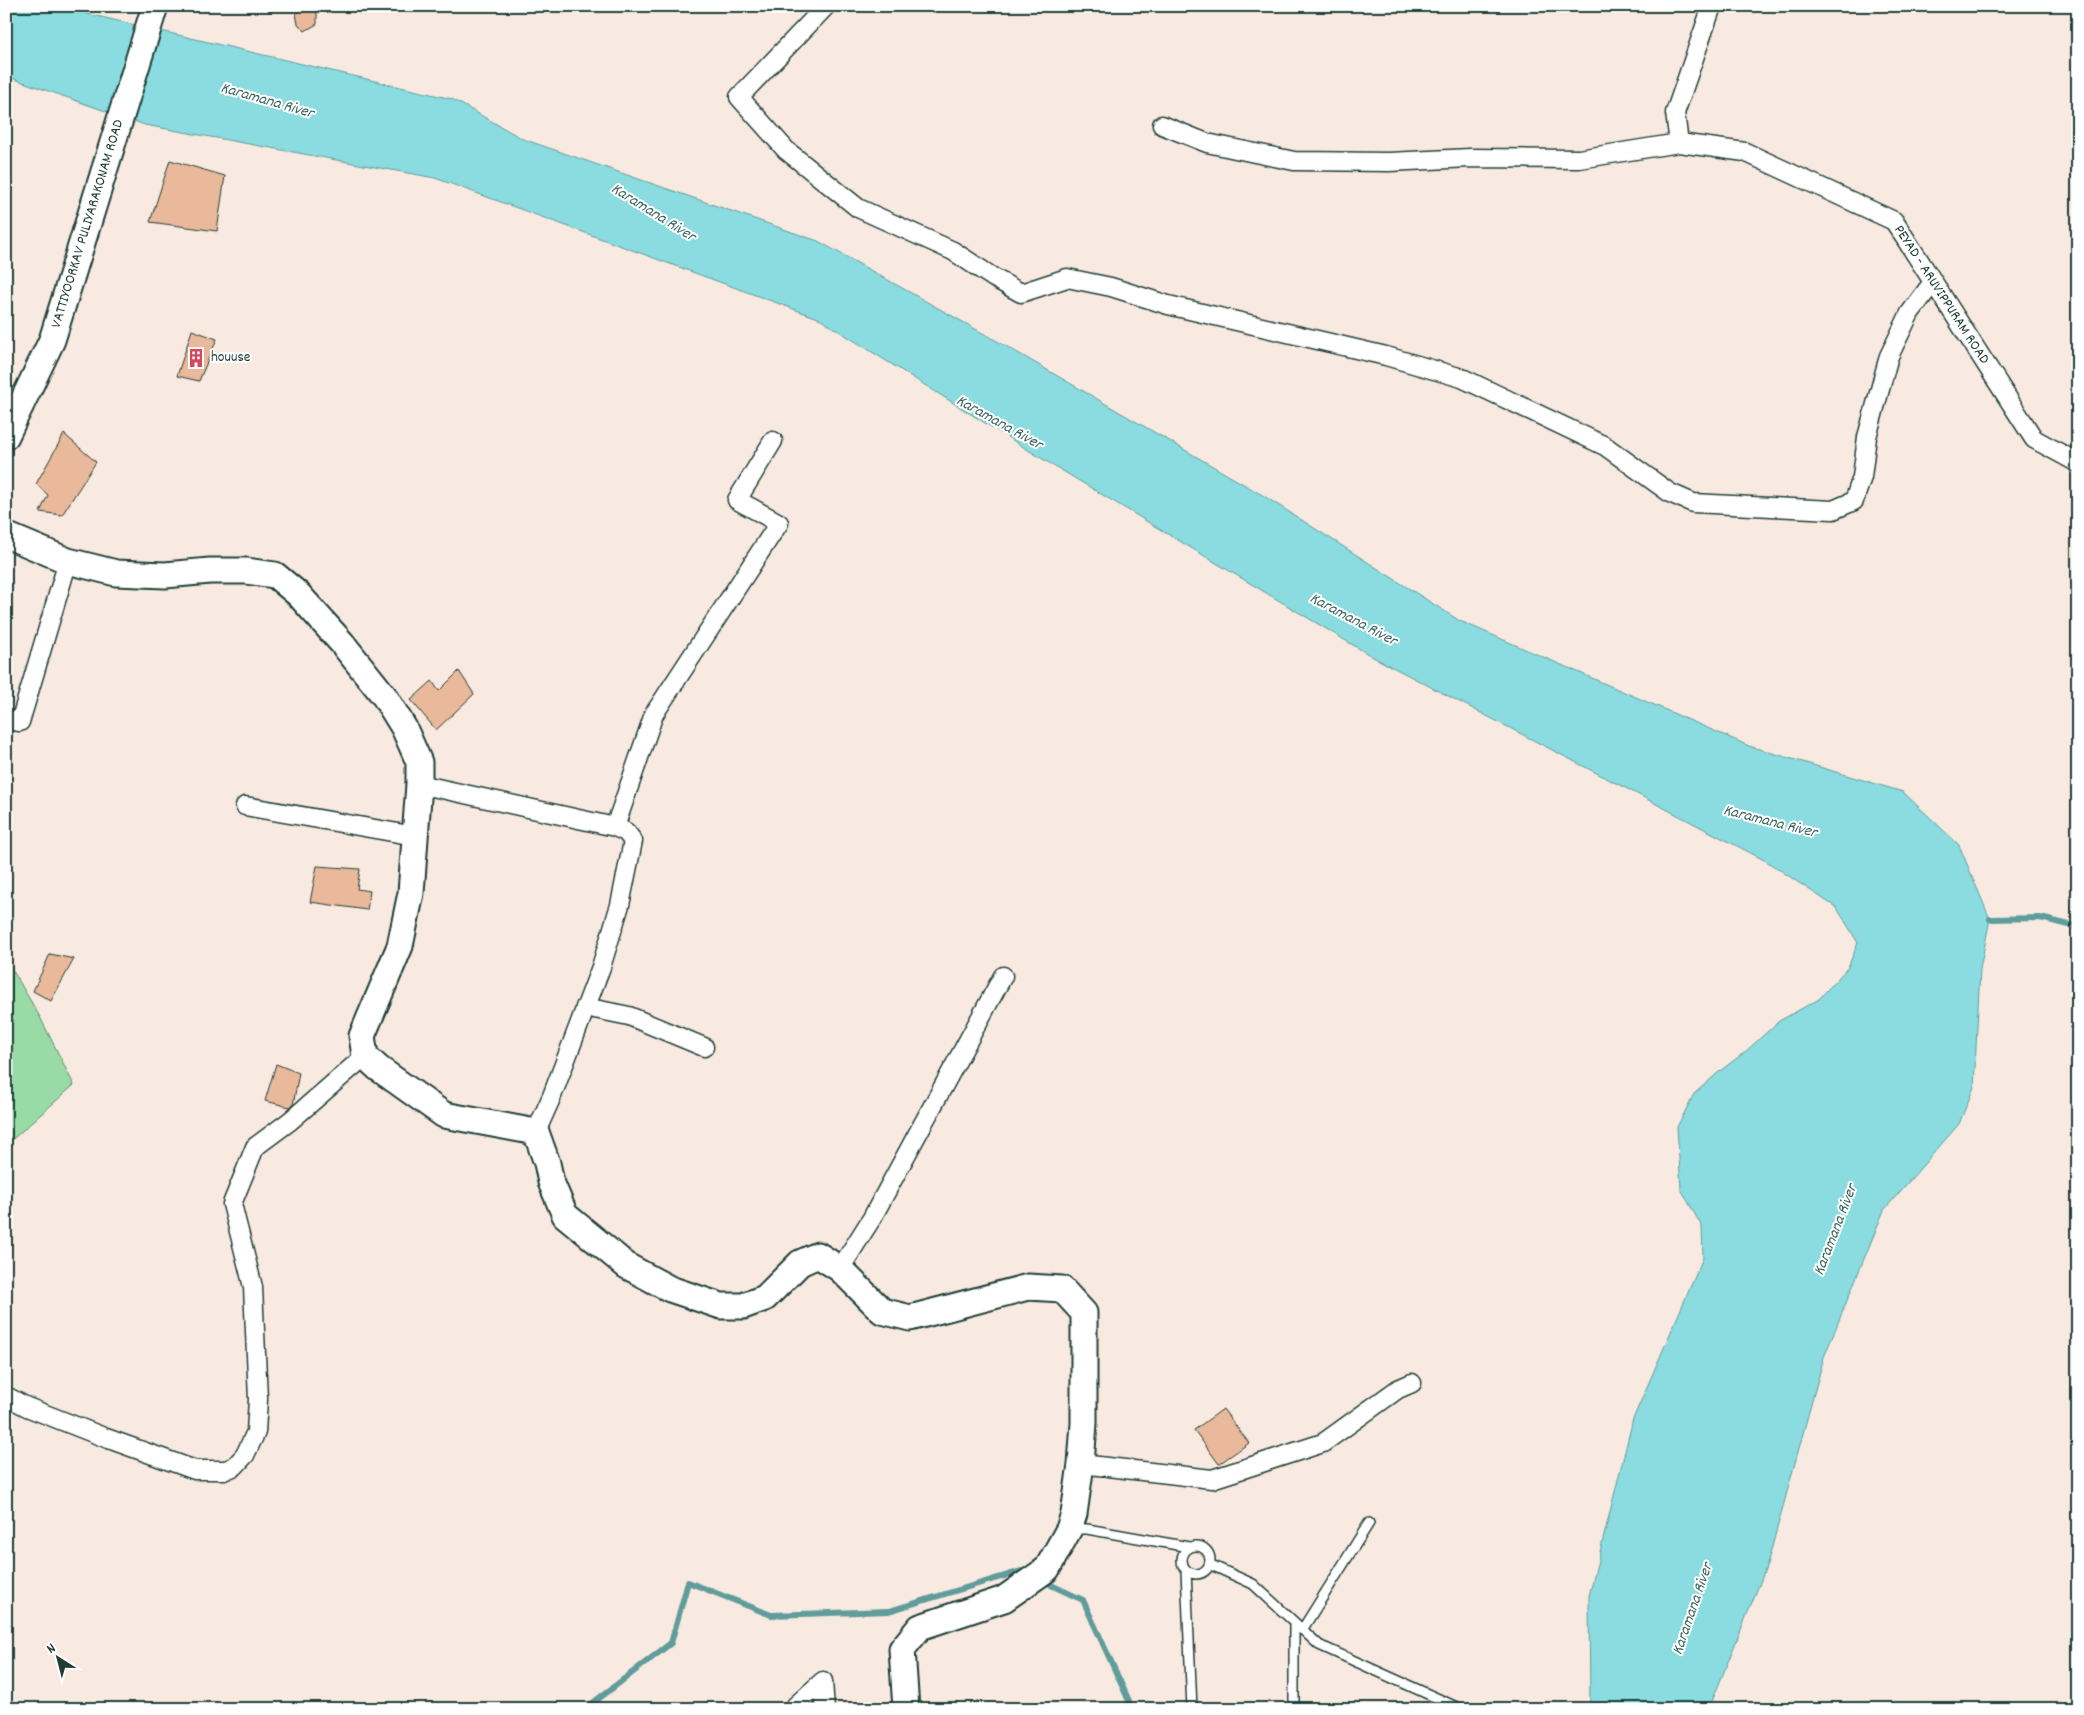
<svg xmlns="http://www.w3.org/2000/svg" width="2084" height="1715" viewBox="0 0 2084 1715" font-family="Dekko,sans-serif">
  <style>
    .green { fill: #99dba6; stroke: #5c8c6d }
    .water { fill: #8adce0; stroke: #5f9c9b }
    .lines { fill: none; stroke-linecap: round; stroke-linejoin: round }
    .stream { stroke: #5f9c9b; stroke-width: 6 }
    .building { fill: #eab89b; stroke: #1f3d34 }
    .lane-casing { stroke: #1f3d34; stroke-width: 12 }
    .street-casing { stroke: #1f3d34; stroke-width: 21 }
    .secondary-casing { stroke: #1f3d34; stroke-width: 29 }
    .lane { stroke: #fff; stroke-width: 9 }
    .street { stroke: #fff; stroke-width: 18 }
    .secondary { stroke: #fff; stroke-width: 25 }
    .labels { text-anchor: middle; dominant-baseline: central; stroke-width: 4; stroke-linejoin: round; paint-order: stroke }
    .street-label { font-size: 15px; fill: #1f3d34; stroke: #fff }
    .poi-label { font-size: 15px; fill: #1f3d34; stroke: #fff; text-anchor: start }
    .water-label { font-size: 16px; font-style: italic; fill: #3a655f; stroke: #fff }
  </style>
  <rect width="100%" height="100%" fill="#f9eae1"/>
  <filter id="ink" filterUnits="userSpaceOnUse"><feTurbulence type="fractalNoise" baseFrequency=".02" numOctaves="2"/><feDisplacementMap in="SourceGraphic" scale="10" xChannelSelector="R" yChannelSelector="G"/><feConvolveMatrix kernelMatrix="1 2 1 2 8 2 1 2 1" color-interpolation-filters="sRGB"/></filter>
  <g filter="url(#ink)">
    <path class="green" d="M6 959 40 1017 74 1085 6 1145Z"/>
    <path class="water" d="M6 6H54L452 99 523 139 818 241 1006 346 1264 496 1460 621 1749 746 1903 792 1959 845 1990 919 1980 969 1974 1087 1959 1124 1884 1210 1824 1357 1767 1565 1709 1709H1590L1589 1596 1633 1419 1703 1258 1702 1227 1681 1189 1677 1127 1694 1094 1720 1071 1745 1052 1779 1021 1819 999 1848 967 1858 943 1837 908 1766 861 1373 657 1036 455 818 318 435 178 145 125 6 76Z"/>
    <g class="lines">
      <path class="stream" d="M1990 919 2040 918 2078 927
        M1051 1585 1083 1600 1129 1701V1709
        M585 1709 671 1643 688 1582 771 1615 889 1611 1021 1571"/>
    </g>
    <path class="building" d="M306 6H309L317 13V24L305 31 298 24 296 14Z
      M170 160 225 176 217 231 150 222Z
      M192 330 217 339 199 381 177 376Z
      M64 434 96 462 62 515 40 512 48 495 36 484Z
      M459 671 474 694 436 730 411 700 432 681 439 691Z
      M317 866 360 869 357 889 370 891 367 910 310 902Z
      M50 954 74 959 51 1001 33 991Z
      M276 1064 299 1073 293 1105 290 1107 265 1101Z
      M1223 1409 1249 1443 1219 1464 1194 1430Z"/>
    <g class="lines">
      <g class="lane-casing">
        <path id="lane" d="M1072 1529H1087L1189 1547
          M1182 1560a14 14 0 1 1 28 0a14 14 0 1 1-28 0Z
          M1209 1564 1253 1584 1319 1645 1461 1709
          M1186 1570 1192 1709
          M1294 1623V1709
          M1302 1630 1369 1523"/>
      </g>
      <g class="street-casing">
        <path id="street" d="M826 6 739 97 786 150 858 208 953 251 994 278 1021 293 1067 278 1111 287 1168 305 1386 356 1462 378 1605 446 1670 493 1693 503 1833 510 1854 501 1862 477 1867 437 1889 356 1910 313 1933 282
          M1712 6 1675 113 1679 143 1745 152 1894 221 2034 439 2078 463
          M1162 125 1207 143 1294 161 1389 162 1470 158 1579 159 1679 143
          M6 720 20 722 68 561
          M419 784 615 827 626 832 633 841 620 905 601 967 552 1096 536 1132
          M245 806 415 836
          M615 827 654 714 779 523 737 500 773 441
          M585 1007 629 1016 704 1047
          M840 1269 872 1218 1003 976
          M6 1396 27 1407 106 1438 195 1470H226L235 1466 245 1455 256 1432 258 1399 253 1287 232 1204 255 1147 290 1121 365 1056
          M1081 1464 1212 1479 1323 1443 1398 1389 1412 1383
          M792 1709 823 1681 825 1709"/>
      </g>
      <g class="secondary-casing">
        <path id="secondary" d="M6 436 52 340 155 6
          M6 535 68 561 116 573 165 575 210 571H246L275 575 299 595 342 643 385 697 404 728 419 762V784L411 893 400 946 362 1036 365 1056 378 1068 444 1115 536 1132 547 1163 551 1182 565 1215 627 1266 670 1289 721 1306H743L765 1298 800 1263 818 1255 840 1269 882 1311 910 1318 1028 1287 1062 1289 1084 1313V1423L1081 1464 1074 1514 1069 1529 1047 1569 1004 1599 920 1627 902 1649 906 1709"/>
      </g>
      <use href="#lane" class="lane"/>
      <use href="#street" class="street"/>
      <use href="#secondary" class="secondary"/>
    </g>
  </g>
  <defs>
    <g id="building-bare" transform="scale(1.5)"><path d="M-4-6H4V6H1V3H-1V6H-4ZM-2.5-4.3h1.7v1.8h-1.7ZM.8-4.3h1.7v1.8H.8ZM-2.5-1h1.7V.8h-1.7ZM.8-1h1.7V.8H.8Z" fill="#d1495b" stroke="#fff" stroke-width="2.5" paint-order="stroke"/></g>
  </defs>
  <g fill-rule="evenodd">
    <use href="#building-bare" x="196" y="358"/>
  </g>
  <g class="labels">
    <g class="street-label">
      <text transform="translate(88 224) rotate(-73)">VATTIYOORKAV PULIYARAKONAM ROAD</text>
      <text transform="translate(1941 295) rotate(57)">PEYAD - ARUVIPPURAM ROAD</text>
    </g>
    <g class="poi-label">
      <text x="211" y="358">houuse</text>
    </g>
    <g class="water-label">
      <text transform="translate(267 101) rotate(16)">Karamana River</text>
      <text transform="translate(653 213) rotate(32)">Karamana River</text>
      <text transform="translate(999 423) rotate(29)">Karamana River</text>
      <text transform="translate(1353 620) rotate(28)">Karamana River</text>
      <text transform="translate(1770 822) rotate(14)">Karamana River</text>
      <text transform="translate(1836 1230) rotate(-69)">Karamana River</text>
      <text transform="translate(1693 1609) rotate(-71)">Karamana River</text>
    </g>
  </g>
  <rect width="2084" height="1715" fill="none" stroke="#fff" stroke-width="25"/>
  <rect x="12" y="12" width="2059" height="1690" fill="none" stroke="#1f3d34" stroke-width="2" filter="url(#ink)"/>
  <g transform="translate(58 1658) rotate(324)" stroke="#ffffff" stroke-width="4" paint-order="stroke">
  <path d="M0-4L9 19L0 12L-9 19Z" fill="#1f3d34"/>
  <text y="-8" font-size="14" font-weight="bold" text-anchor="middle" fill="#1f3d34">N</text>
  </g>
</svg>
